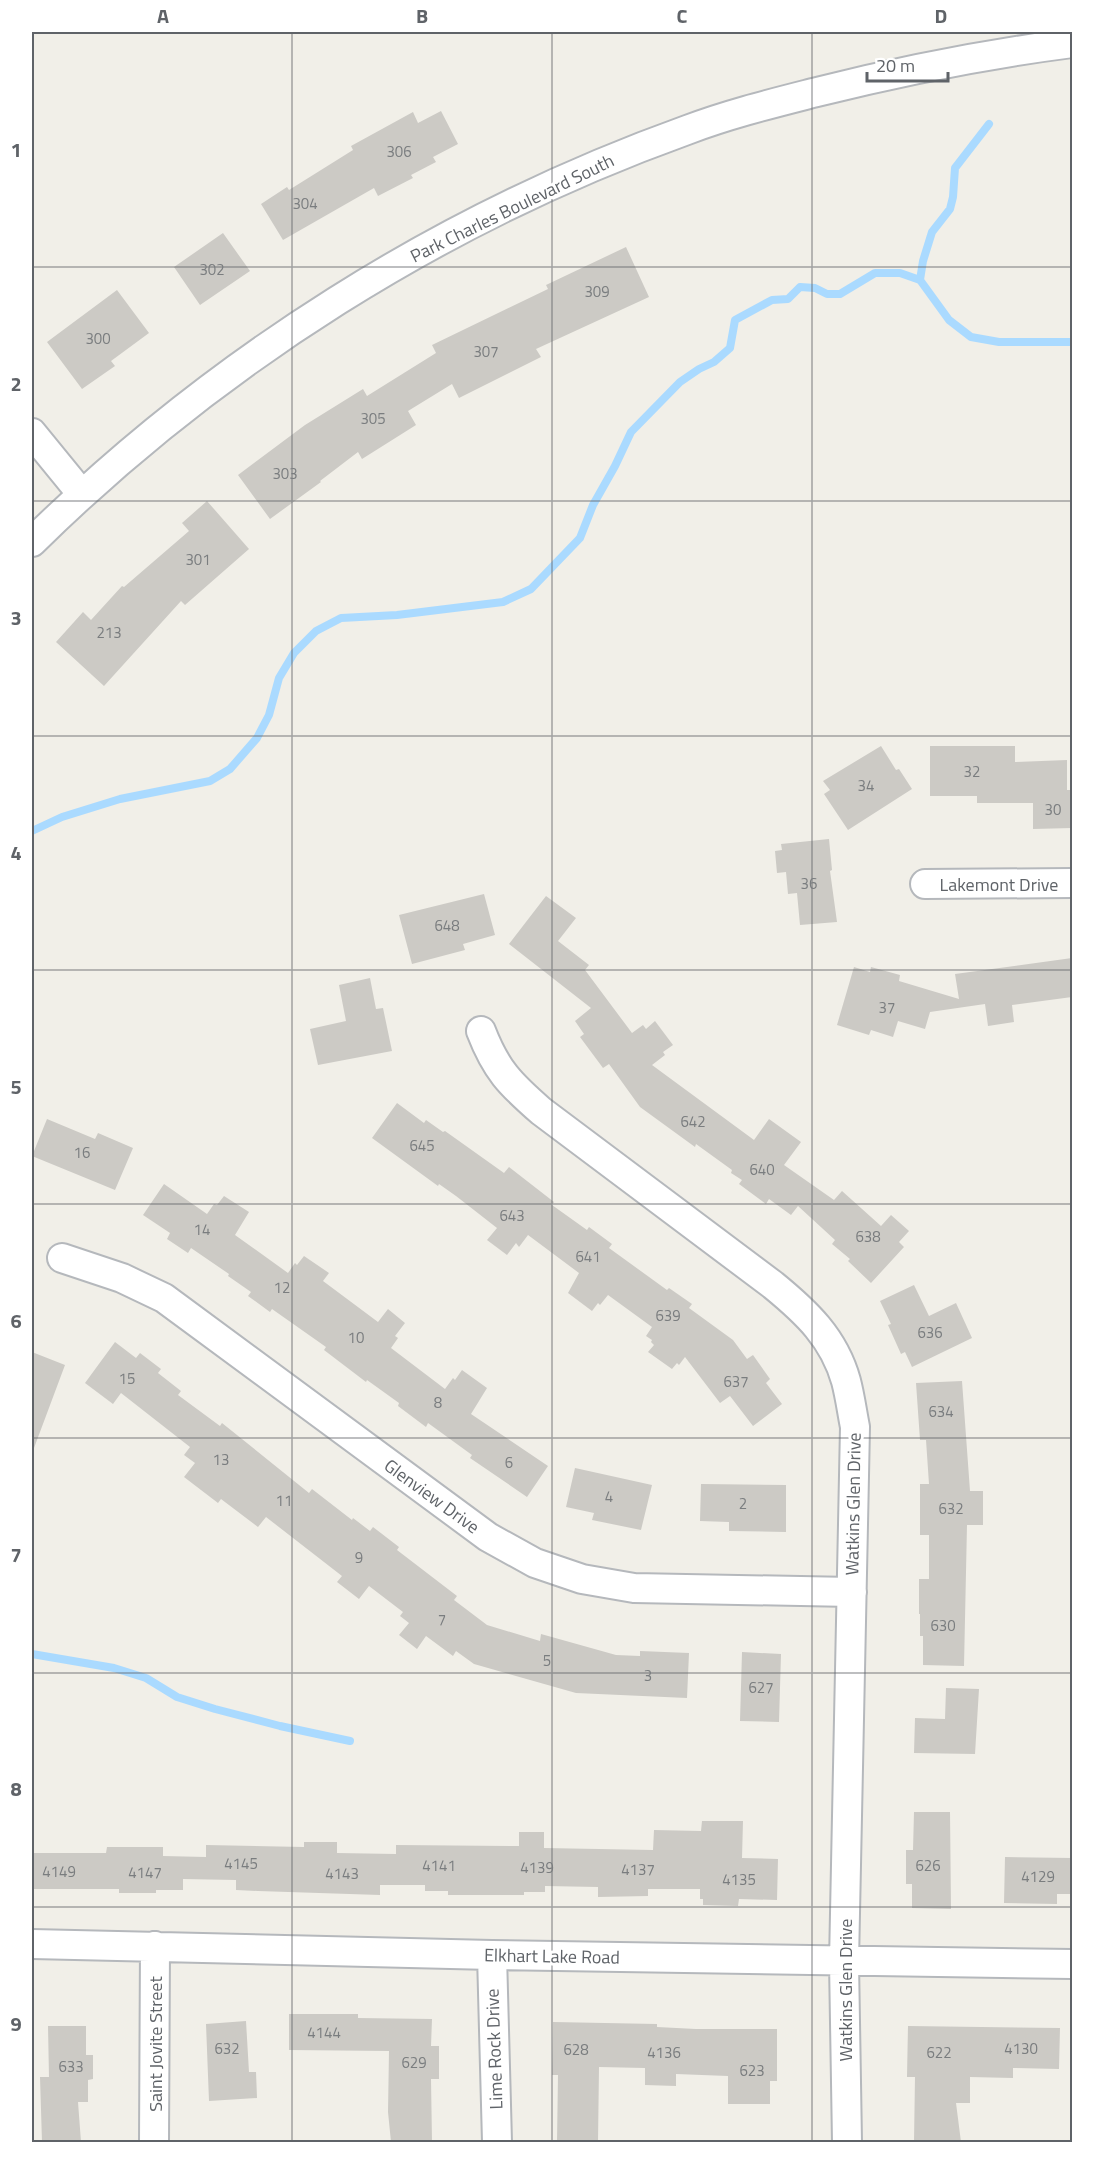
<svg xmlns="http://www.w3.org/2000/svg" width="1104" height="2174" viewBox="0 0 1104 2174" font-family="'Titillium Web',sans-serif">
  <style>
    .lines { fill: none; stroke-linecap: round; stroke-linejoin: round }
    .stream { stroke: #aadaff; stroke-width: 8 }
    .building { fill: #cccac5 }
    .minor-casing { stroke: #b5b8bc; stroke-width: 32 }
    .minor { stroke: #fff; stroke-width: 28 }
    .grid { fill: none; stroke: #5f6368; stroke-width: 1.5; stroke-opacity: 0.55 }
    .labels { text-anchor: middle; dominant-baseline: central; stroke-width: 6; stroke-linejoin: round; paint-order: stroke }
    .number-label { font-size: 15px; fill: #7a7d7f }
    .street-label { font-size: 18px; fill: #5f6368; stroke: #fff }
    .neatline { fill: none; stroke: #5f6368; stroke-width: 2 }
    .grid-label { font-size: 20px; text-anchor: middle; font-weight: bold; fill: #5f6368 }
  </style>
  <rect width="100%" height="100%" fill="#f1efe8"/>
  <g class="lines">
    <path class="stream" d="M920 280 923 261 932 232 950 209 953 197 955 168 989 124
      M32 831 62 817 120 799 210 781 230 769 257 738 269 715 279 678 294 653 316 631 341 618 397 615 503 602 531 589 580 538 593 505 615 466 631 432 680 382 699 369 714 362 730 348 735 320 772 300 788 299 800 287 815 288 827 294H840L875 273H900L920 280 949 320 971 337 999 342H1072
      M32 1654 114 1668 146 1678 177 1697 215 1709 280 1726 350 1741"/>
  </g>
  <path class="building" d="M441 111 458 144 433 157 436 162 411 175 413 178 378 196 374 188 283 240 261 204 287 187 289 190 353 150 351 146 413 112 418 123Z
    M223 233 250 271 200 305 174 267Z
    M626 247 649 297 536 349 541 357 459 398 452 384 408 411 416 425 362 459 358 452 320 481 321 482 270 519 238 475 305 425 363 389 367 396 436 353 432 345 548 289 546 285Z
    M117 290 149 333 111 361 115 366 82 389 47 342Z
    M207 501 249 549 185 605 181 601 104 686 56 642 83 612 91 620 122 586 124 587 189 531 182 523Z
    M881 746 896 770 899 769 912 789 848 830 824 794 830 790 823 781Z
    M930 746H1015V762L1067 760V790H1072V828L1033 829V803H977V796H930Z
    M829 839 832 870 830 871 837 922 800 925 797 893 788 894 786 872 777 873 775 851 782 850 781 844Z
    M484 894 495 935 463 944 465 950 412 964 399 915Z
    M546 896 576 918 558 941 589 965 585 970 632 1033 643 1025 646 1029 655 1021 673 1045 663 1052 665 1055 652 1065 754 1140 769 1119 801 1142 784 1165 834 1200 842 1191 881 1226 891 1215 909 1231 899 1242 904 1247 871 1283 848 1261 850 1259 832 1244 835 1240 798 1206 791 1215 769 1199 766 1204 739 1184 742 1180 731 1173 732 1170 696 1144 695 1147 640 1107 609 1064 603 1068 580 1037 584 1034 575 1021 591 1008 509 944Z
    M1072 958V997L1012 1005 1014 1022 988 1026 985 1004 930 1012 925 1029 898 1021 893 1037 871 1030 869 1035 837 1025 854 967 870 972 871 967 900 975 899 981 959 999 955 974Z
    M370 978 376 1009 383 1008 392 1051 318 1065 310 1029 346 1021 339 985Z
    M397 1103 424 1123 426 1120 443 1132 445 1131 504 1173 509 1167 554 1202 552 1205 587 1230 589 1227 612 1244 609 1248 667 1290 669 1288 692 1304 689 1308 733 1340 747 1359 753 1355 770 1379 766 1383 782 1404 753 1426 730 1396 720 1403 685 1357 679 1365 677 1363 672 1369 648 1352 654 1345 651 1342 652 1340 646 1336 652 1327 608 1295 600 1305 598 1303 592 1311 568 1293 579 1273 528 1235 519 1247 516 1243 507 1255 487 1240 497 1228 456 1196 439 1184 438 1186 372 1138Z
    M47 1119 95 1139 98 1133 133 1148 115 1190 32 1156Z
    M164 1184 207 1214 214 1204 217 1205 224 1196 249 1212 235 1235 288 1273 295 1263 297 1265 304 1256 329 1273 323 1281 378 1322 388 1309 405 1323 395 1336 398 1338 391 1348 445 1389 453 1378 455 1380 462 1370 487 1388 471 1414 548 1466 527 1497 470 1458 472 1455 428 1423 426 1427 398 1406 399 1403 367 1380 366 1382 324 1350 326 1347 272 1309 270 1312 248 1296 251 1292 228 1276 229 1274 191 1248 188 1253 167 1239 170 1233 143 1215Z
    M914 1285 929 1316 956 1303 972 1338 912 1367 905 1352 901 1354 888 1325 891 1324 880 1301Z
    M115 1342 136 1358 140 1353 161 1369 158 1373 181 1391 178 1395 220 1426 222 1423 309 1493 312 1489 352 1520 353 1518 370 1531 373 1527 399 1547 397 1550 457 1596 454 1600 487 1625 540 1641 541 1634 616 1655 640 1656V1651L689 1653 687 1698 576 1693 474 1664 456 1651 453 1656 426 1636 417 1649 399 1635 409 1623 400 1616 403 1612 369 1586 359 1599 337 1582 342 1576 266 1517 258 1527 221 1499 218 1503 184 1477 195 1463 184 1455 190 1447 121 1393 113 1404 85 1383Z
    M32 1352 65 1365 34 1448H32Z
    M962 1381 970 1491H983V1525H967L964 1666 923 1665V1636H920V1614H919V1579H929V1535H920V1484H929L926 1440H920L916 1383Z
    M575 1468 652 1485 641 1530 592 1520 594 1513 566 1507Z
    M701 1484 786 1485V1532L729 1531V1522L700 1521Z
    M742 1652 781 1654 779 1722 740 1721Z
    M946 1688 979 1689 975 1754 914 1753 915 1718 945 1719Z
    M914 1812H950L951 1909 912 1908V1884H906V1850H913Z
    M702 1821H743L742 1858 778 1859 777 1900 739 1899 738 1906 703 1905V1899H700V1889H648V1896L598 1897V1887L545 1886V1892H524V1895H448V1891H425V1885H380V1895L258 1891 236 1890V1880L183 1879V1890H156V1893H119V1889H32V1853H106L107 1847H163V1856L206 1857V1845L304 1847V1842H337V1853L396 1854V1845L519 1846V1832H544V1848L653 1850 654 1830 701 1831Z
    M1005 1857 1072 1858V1894H1057V1904L1004 1903Z
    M289 2014H358V2018L432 2019 431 2046H439V2079H431L432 2142H391L388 2112 389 2051 289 2050Z
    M246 2021 249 2072H256L257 2098 209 2101 206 2024Z
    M553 2022 657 2024V2027L696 2029H777V2081H770V2104H728V2076L676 2074V2086L645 2085V2068L599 2067 598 2142H557L558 2075H552Z
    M48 2026H86V2055H93V2079L88 2080V2102H78L81 2142H42L40 2077H49Z
    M908 2026 1060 2028 1059 2069 1013 2068V2078L970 2077V2103H956L961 2142H914L915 2077H907Z"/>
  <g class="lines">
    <g class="minor-casing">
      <path id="minor" d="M32 433 81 493
        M32 542C217 360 442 218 687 130 729 114 774 103 817 92 901 71 987 54 1072 43
        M925 884 1072 883
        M481 1031C496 1070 510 1084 541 1111L773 1285C806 1312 834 1338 846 1381 850 1396 852 1412 855 1427L844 1962 847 2142
        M62 1258 122 1278 164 1298 488 1537 535 1563 582 1579 634 1588 852 1592
        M32 1944 492 1955 1072 1964
        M492 1955 497 2142
        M154 2142 155 1946"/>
    </g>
    <use href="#minor" class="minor"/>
  </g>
  <path class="grid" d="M292 32V2142M552 32V2142M812 32V2142M32 267H1072M32 501H1072M32 736H1072M32 970H1072M32 1204H1072M32 1438H1072M32 1673H1072M32 1907H1072"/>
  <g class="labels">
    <g class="number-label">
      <text x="399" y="151">306</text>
      <text x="305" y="203">304</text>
      <text x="212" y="269">302</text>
      <text x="597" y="291">309</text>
      <text x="98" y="338">300</text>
      <text x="486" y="351">307</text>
      <text x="373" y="418">305</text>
      <text x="285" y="473">303</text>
      <text x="198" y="559">301</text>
      <text x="109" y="632">213</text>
      <text x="972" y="771">32</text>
      <text x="866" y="785">34</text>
      <text x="1053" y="809">30</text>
      <text x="809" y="883">36</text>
      <text x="447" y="925">648</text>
      <text x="887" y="1007">37</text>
      <text x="693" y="1121">642</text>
      <text x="422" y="1145">645</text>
      <text x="82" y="1152">16</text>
      <text x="762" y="1169">640</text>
      <text x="512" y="1215">643</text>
      <text x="202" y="1229">14</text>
      <text x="868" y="1236">638</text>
      <text x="588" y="1256">641</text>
      <text x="282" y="1287">12</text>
      <text x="668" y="1315">639</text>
      <text x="930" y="1332">636</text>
      <text x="356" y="1337">10</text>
      <text x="127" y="1378">15</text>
      <text x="736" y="1381">637</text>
      <text x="438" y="1402">8</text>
      <text x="941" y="1411">634</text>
      <text x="221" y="1459">13</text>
      <text x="509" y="1462">6</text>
      <text x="609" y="1496">4</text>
      <text x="284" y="1500">11</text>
      <text x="743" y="1503">2</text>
      <text x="951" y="1508">632</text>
      <text x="359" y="1557">9</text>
      <text x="442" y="1619">7</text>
      <text x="943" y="1625">630</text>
      <text x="547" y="1660">5</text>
      <text x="648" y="1675">3</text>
      <text x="761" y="1687">627</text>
      <text x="241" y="1863">4145</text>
      <text x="439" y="1865">4141</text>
      <text x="928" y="1865">626</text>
      <text x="537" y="1867">4139</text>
      <text x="638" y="1869">4137</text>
      <text x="59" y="1871">4149</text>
      <text x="145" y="1872">4147</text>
      <text x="342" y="1873">4143</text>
      <text x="1038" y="1876">4129</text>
      <text x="739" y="1879">4135</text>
      <text x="324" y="2032">4144</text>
      <text x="227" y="2048">632</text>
      <text x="1021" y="2048">4130</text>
      <text x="576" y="2049">628</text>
      <text x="664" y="2052">4136</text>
      <text x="939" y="2052">622</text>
      <text x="414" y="2062">629</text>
      <text x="71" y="2066">633</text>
      <text x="752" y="2070">623</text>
    </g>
    <g class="street-label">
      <text transform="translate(512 208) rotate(-26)">Park Charles Boulevard South</text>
      <text x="999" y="884">Lakemont Drive</text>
      <text transform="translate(432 1496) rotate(36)">Glenview Drive</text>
      <text transform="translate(853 1504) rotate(-89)">Watkins Glen Drive</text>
      <text transform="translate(552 1956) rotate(1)">Elkhart Lake Road</text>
      <text transform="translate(845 1990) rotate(-90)">Watkins Glen Drive</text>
      <text transform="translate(155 2044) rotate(-90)">Saint Jovite Street</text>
      <text transform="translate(494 2049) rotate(-92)">Lime Rock Drive</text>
    </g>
  </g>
  <rect width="1104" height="2174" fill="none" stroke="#ffffff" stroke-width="66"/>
  <path d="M867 72v9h81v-9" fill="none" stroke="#5f6368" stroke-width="3"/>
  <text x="876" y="72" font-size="18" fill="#5f6368" stroke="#ffffff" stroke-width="4.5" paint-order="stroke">20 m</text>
  <rect x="33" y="33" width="1038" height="2108" class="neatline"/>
  <g class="grid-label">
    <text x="163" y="23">A</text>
    <text x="422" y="23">B</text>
    <text x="682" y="23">C</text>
    <text x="941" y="23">D</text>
    <text x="16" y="157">1</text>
    <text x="16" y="391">2</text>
    <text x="16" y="625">3</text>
    <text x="16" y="860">4</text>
    <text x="16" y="1094">5</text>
    <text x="16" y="1328">6</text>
    <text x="16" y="1562">7</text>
    <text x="16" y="1796">8</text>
    <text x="16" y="2031">9</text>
  </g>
</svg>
